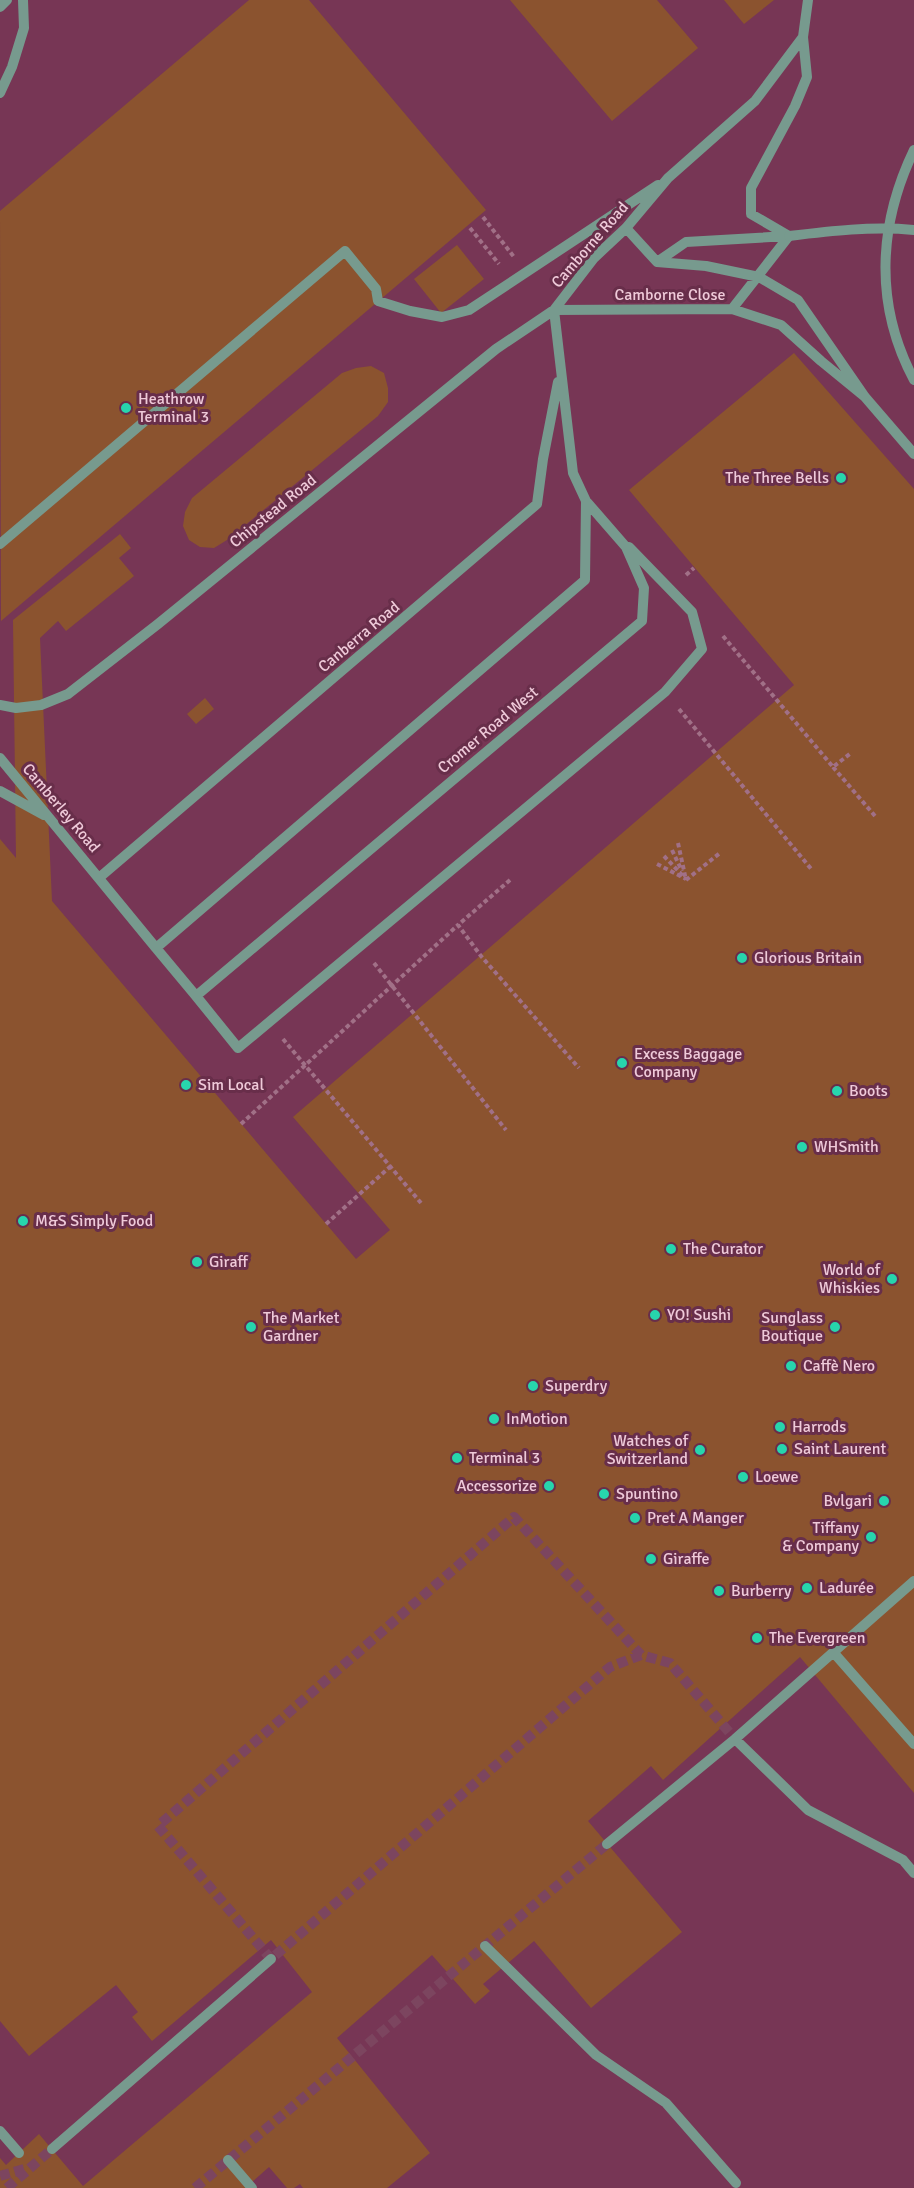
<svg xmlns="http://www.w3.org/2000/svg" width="914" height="2188" viewBox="0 0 914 2188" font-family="Signika,sans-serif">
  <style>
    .built { fill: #773655 }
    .building { fill: #8b532f }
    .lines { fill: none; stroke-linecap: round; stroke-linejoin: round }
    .minor-tunnel { stroke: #7c455f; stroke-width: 10; stroke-dasharray: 10 5; stroke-linecap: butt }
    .path { stroke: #a17087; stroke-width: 4; stroke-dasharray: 4.5 3; stroke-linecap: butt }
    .minor { stroke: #779a8e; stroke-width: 10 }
    .minor-bridge { stroke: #779a8e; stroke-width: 10 }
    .poi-dot { fill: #27d5ad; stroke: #682e4a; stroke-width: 2 }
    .labels { text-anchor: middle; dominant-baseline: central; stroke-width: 6; stroke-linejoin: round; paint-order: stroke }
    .street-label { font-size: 16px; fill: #efcad9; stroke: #682e4a }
    .poi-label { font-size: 16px; fill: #efcad9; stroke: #682e4a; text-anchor: start }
  </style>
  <rect width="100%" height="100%" fill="#682e4a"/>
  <path class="built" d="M0 0H914V2188H0Z"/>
  <path class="building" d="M249 0H309L486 210 1 621 0 211Z
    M510 0H657L698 48 612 121Z
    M724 0H774L744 24Z
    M457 245 484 279 441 313 414 279Z
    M794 353 914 489V1793L800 1657 663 1780 651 1766 588 1821 682 1932 591 2008 534 1941 483 1984 490 1991 475 2004 432 1955 337 2038 430 2153 387 2188H303L300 2184 294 2188H287L269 2167 245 2188H0V2158L6 2165 39 2134 83 2186 312 1992 271 1940 152 2041 132 2017 138 2012 116 1985 29 2056 0 2021V839L16 858 13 620 120 534 131 548 119 558 134 576 66 631 58 621 40 638 52 901 356 1259 390 1230 293 1117 794 685 629 490Z
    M371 366 384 373 388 388V402L378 416 227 540 214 548 200 547 189 540 183 526 185 512 192 498 342 373 356 368Z
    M205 698 214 709 196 724 187 714Z"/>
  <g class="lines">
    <path class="minor-tunnel" d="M641 1655 610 1667 271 1959 158 1826 514 1517 641 1655 670 1663 735 1739
      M0 2176 28 2168
      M7 2188 52 2149
      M195 2188 607 1844"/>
    <path class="path" d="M483 217 514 257
      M470 228 499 264
      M686 575 694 568
      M723 636 833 767 851 753
      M679 709 812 870
      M833 767 875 816
      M678 843 686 880
      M672 850 682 871
      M664 856 684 877
      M657 864 686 879
      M510 880 458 925 481 956 579 1068
      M686 880 720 853
      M374 963 506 1130
      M283 1039 421 1203
      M241 1124 458 925
      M326 1224 391 1166"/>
    <path class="minor" d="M0 7 7 0
      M0 93 12 67 24 28 23 0
      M914 150C878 225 874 305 914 380
      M626 228 657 262 706 266 759 277 798 300 865 397 914 454
      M789 236 751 214V188L795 106 807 77 803 37
      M657 262 686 242 788 236
      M732 309 789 236
      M0 544 345 251 376 289 378 301 410 311 442 317 469 310 658 185
      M0 705 16 708 41 705 68 694 158 624 496 349 554 310 732 309 781 325 821 361 865 397
      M0 758 156 948 585 580 586 501
      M0 791 44 815
      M100 877 537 504 543 459 558 382
      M156 948 196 996 642 621 644 588 626 547 586 501 573 473 554 310 594 258 626 228 668 178 755 101 803 37 808 0
      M196 996 238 1048 665 692 702 649 692 612 629 547
      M834 1653 914 1744
      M735 1739 808 1810 903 1860 914 1873
      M607 1844 735 1739 914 1581
      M485 1946 596 2055 666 2103 736 2183
      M0 2131 19 2153
      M52 2149 271 1959
      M228 2160 252 2188"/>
    <path class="minor-bridge" d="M789 236C830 231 872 226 914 230"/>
  </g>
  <g class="poi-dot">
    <circle cx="126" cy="408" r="6"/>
    <circle cx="841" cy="478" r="6"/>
    <circle cx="742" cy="958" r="6"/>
    <circle cx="622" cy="1063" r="6"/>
    <circle cx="186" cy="1085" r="6"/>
    <circle cx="837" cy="1091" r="6"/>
    <circle cx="802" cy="1147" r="6"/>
    <circle cx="23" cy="1221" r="6"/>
    <circle cx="671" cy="1249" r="6"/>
    <circle cx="197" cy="1262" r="6"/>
    <circle cx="892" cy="1279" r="6"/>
    <circle cx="655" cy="1315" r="6"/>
    <circle cx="251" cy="1327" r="6"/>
    <circle cx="835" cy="1327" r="6"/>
    <circle cx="791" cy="1366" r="6"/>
    <circle cx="533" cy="1386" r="6"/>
    <circle cx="494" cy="1419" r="6"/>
    <circle cx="780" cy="1427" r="6"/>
    <circle cx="782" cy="1449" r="6"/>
    <circle cx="700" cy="1450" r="6"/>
    <circle cx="457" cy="1458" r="6"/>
    <circle cx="743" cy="1477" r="6"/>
    <circle cx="549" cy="1486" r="6"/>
    <circle cx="604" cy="1494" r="6"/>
    <circle cx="884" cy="1501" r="6"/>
    <circle cx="635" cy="1518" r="6"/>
    <circle cx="871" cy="1537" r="6"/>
    <circle cx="651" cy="1559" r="6"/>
    <circle cx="807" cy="1588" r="6"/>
    <circle cx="719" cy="1591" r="6"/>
    <circle cx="757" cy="1638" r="6"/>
  </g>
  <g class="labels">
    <g class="street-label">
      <text transform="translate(590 245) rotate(-49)">Camborne Road</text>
      <text x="670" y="295">Camborne Close</text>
      <text transform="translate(273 511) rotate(-39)">Chipstead Road</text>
      <text transform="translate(359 637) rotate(-40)">Canberra Road</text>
      <text transform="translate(488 730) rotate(-40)">Cromer Road West</text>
      <text transform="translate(61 808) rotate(50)">Camberley Road</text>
    </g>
    <g class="poi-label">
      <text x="138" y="399">Heathrow<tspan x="138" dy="18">Terminal 3</tspan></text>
      <text x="829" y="478" text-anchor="end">The Three Bells</text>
      <text x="754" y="958">Glorious Britain</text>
      <text x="634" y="1054">Excess Baggage<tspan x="634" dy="18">Company</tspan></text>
      <text x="198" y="1085">Sim Local</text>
      <text x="849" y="1091">Boots</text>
      <text x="814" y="1147">WHSmith</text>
      <text x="35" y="1221">M&amp;S Simply Food</text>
      <text x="683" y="1249">The Curator</text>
      <text x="209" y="1262">Giraff</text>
      <text x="880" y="1270" text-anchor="end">World of<tspan x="880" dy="18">Whiskies</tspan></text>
      <text x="667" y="1315">YO! Sushi</text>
      <text x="263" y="1318">The Market<tspan x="263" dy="18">Gardner</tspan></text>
      <text x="823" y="1318" text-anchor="end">Sunglass<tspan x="823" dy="18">Boutique</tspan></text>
      <text x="803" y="1366">Caffè Nero</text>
      <text x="545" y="1386">Superdry</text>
      <text x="506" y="1419">InMotion</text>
      <text x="792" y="1427">Harrods</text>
      <text x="688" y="1441" text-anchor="end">Watches of<tspan x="688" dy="18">Switzerland</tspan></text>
      <text x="794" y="1449">Saint Laurent</text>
      <text x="469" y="1458">Terminal 3</text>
      <text x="755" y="1477">Loewe</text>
      <text x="537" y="1486" text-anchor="end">Accessorize</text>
      <text x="616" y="1494">Spuntino</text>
      <text x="872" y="1501" text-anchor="end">Bvlgari</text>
      <text x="647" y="1518">Pret A Manger</text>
      <text x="859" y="1528" text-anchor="end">Tiffany<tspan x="859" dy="18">&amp; Company</tspan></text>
      <text x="663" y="1559">Giraffe</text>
      <text x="819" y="1588">Ladurée</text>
      <text x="731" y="1591">Burberry</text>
      <text x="769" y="1638">The Evergreen</text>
    </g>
  </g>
</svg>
